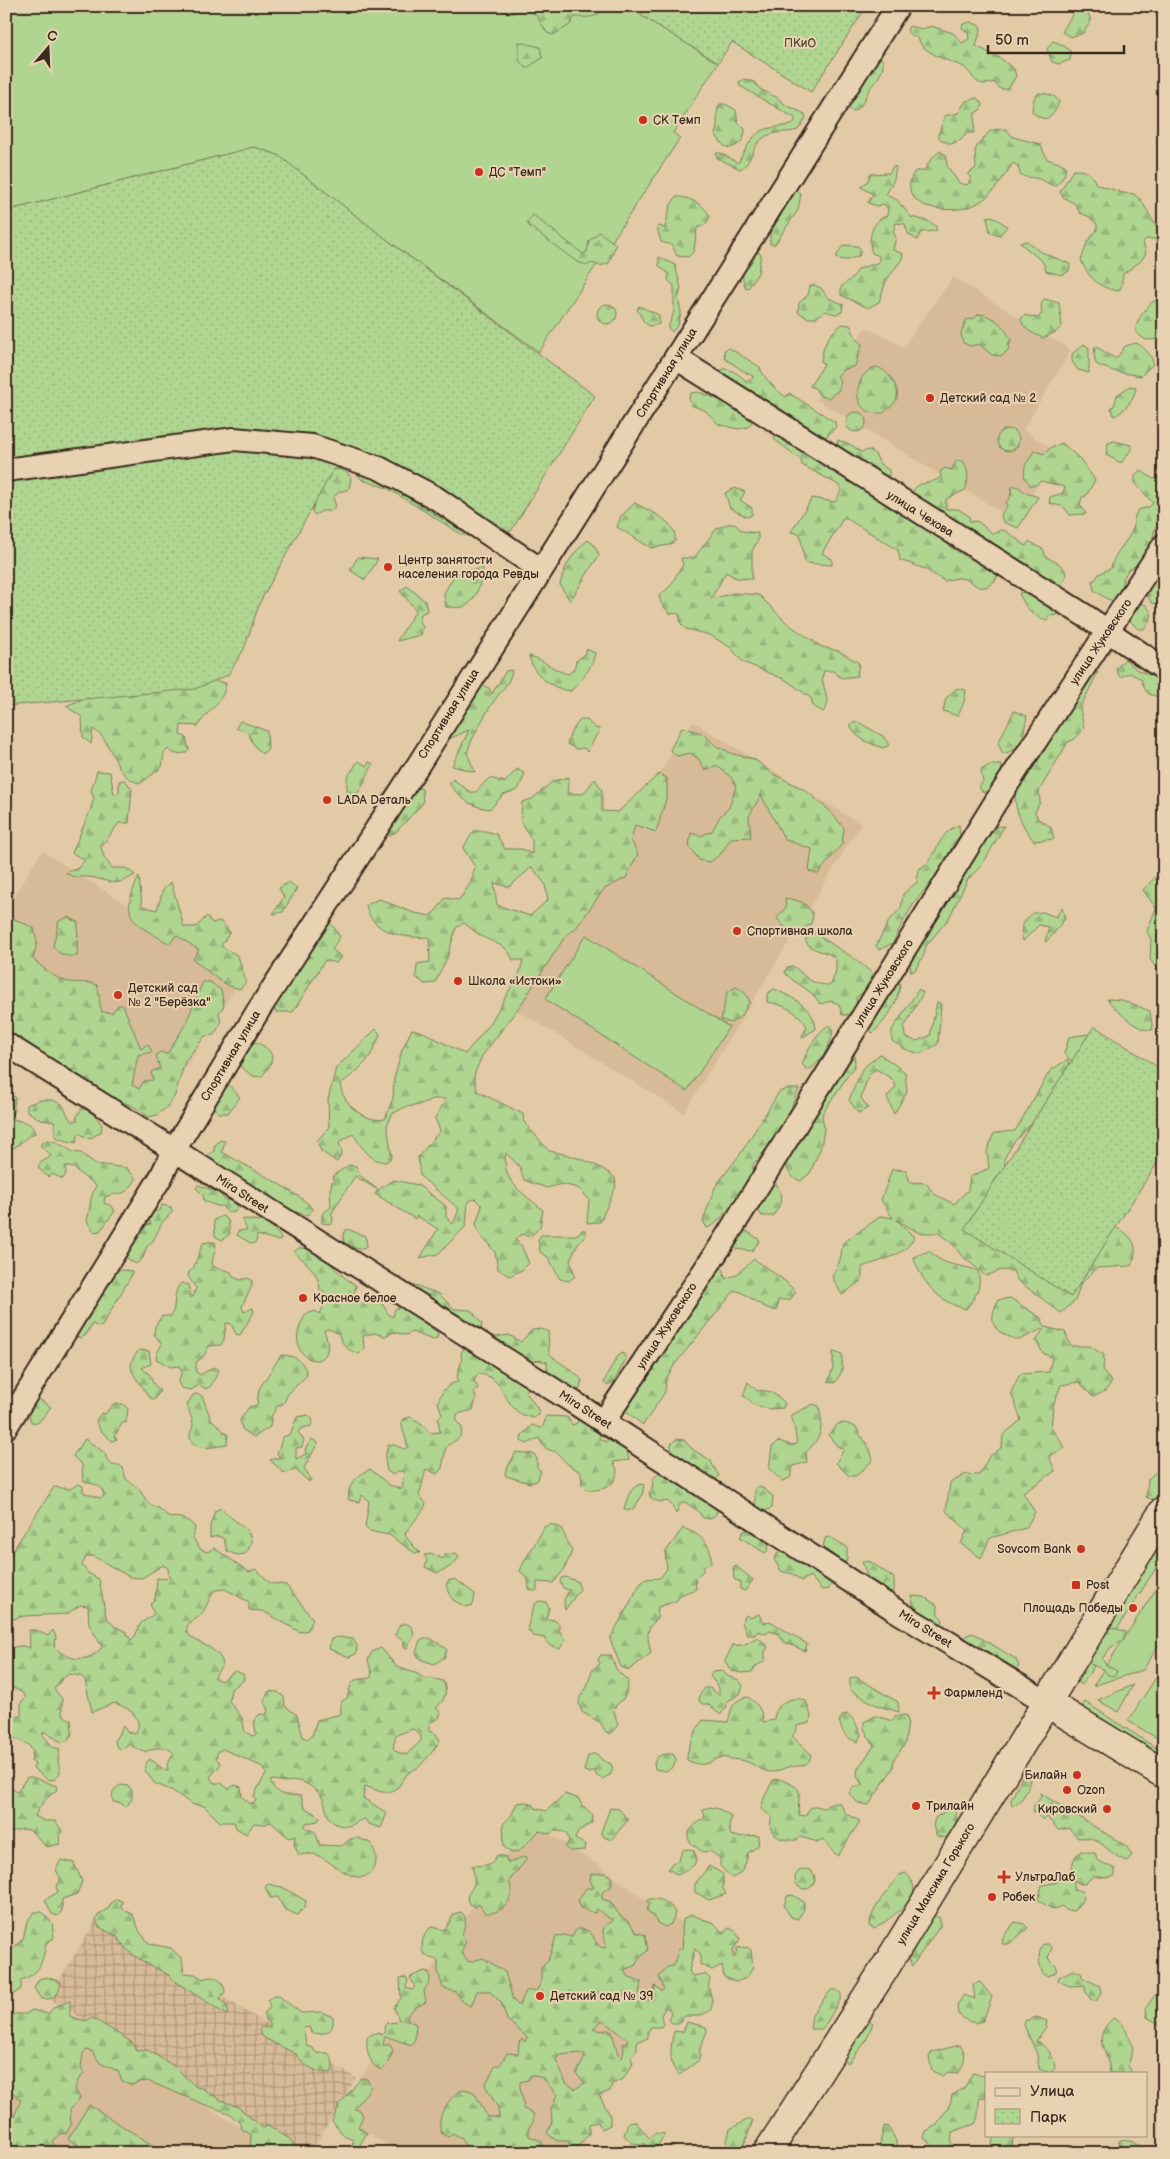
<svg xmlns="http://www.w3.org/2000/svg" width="1170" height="2159" viewBox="0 0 1170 2159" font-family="'Balsamiq Sans',sans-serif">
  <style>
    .built { fill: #d7bb98 }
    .industrial { fill: url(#industrial-grid) }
    .grass { fill: #b0d591; stroke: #768058 }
    .forest { fill: url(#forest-firs); stroke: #768058; fill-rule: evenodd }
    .park { fill: url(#park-dots); stroke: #768058 }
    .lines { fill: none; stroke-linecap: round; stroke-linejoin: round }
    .minor-casing { stroke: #3b2a1e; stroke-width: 26 }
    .major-casing { stroke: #3b2a1e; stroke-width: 31 }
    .minor { stroke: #e8d2b1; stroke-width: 22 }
    .major { stroke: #e8d2b1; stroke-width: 28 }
    .poi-dot { fill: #c8321e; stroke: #e8d2b1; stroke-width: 2 }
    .labels { text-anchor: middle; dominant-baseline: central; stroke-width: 4; stroke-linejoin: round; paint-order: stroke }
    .park-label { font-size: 12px; fill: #4d442f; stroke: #e8d2b1 }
    .poi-label { font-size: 12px; fill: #3b2a1e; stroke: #e8d2b1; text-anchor: start }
    .street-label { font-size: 12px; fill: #3b2a1e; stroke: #e8d2b1 }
  </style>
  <defs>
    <pattern id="industrial-grid" width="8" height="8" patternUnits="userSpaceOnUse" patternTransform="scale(1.25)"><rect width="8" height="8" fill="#d7bb98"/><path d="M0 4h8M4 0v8" fill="none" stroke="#b0987b"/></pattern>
    <pattern id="forest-firs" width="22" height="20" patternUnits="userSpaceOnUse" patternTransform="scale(1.25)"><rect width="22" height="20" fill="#b0d591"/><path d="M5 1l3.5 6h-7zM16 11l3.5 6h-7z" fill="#98b77d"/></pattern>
    <pattern id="park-dots" width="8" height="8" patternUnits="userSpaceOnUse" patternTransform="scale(1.25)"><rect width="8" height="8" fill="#b0d591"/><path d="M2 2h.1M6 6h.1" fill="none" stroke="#98b77d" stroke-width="1.8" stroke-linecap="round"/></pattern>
  </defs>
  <rect width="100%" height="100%" fill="#e3caa7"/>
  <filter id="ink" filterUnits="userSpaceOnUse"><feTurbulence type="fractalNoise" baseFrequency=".02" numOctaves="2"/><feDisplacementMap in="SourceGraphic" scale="10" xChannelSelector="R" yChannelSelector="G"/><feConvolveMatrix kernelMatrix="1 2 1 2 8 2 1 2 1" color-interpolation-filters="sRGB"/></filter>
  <g filter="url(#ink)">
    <path class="built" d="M953 277 1071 350 1023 430 1058 453 1016 521 817 400 866 327 903 347Z
      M692 721 861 824 684 1113 515 1009Z
      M42 851 242 977 159 1109 6 1014V908Z
      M528 1821 597 1864 647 1901 704 1935 567 2153H400L337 2115Z
      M39 2009 203 2104 281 2153H6V2061Z"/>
    <path class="industrial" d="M96 1920 356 2078 310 2153H304L48 1998Z"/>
    <path class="grass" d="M6 6H626L718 63 673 133 680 138 539 352 390 242 278 155 254 147 6 211Z
      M586 935 729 1027 687 1091 545 999Z
      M1159 1545 1164 1548V1555L1082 1685 1076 1681Z
      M1158 1586 1164 1589V1637L1143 1670 1093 1686Z
      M1164 1665V1738L1162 1741 1128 1721Z
      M1133 1685 1118 1712 1098 1700Z
      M1085 1702 1164 1753V1761L1081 1708Z"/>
    <path class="forest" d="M497 6H603C600 20 585 17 574 17L570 25 553 35 547 33 536 15 526 9C509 12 515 19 497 6Z
      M1074 12 1088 13 1091 21 1083 33 1071 37 1062 32Z
      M971 22 980 26 981 29 976 46 1000 58 1014 69 1016 76 1008 89H1000L994 82C973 90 974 72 962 66 947 60 937 58 923 47 920 45 920 40 917 38 913 35 910 36 907 31L909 26 922 29 931 26 953 33 962 43 969 39 968 33 962 28 963 24Z
      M1053 41 1063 45 1071 52 1070 60 1059 64 1052 62 1047 49Z
      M519 42 540 47 542 58 527 68C515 61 520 54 519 42Z
      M879 55C889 67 878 78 871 87 865 96 864 105 855 111L850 110 844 104Z
      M744 79 754 82 760 89 778 98 784 104 805 114 806 118 798 130C787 133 772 131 763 138 752 145 752 164 740 169L717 158 716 153H721L738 163C756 131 754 129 792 125L795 121V118C775 107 759 97 740 86L739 82Z
      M1039 93C1046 93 1055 95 1059 101 1054 118 1045 125 1032 111L1034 98Z
      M977 98 983 105 980 110 975 113 974 133H967L961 140 951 144 941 140 938 135 945 116 958 113 966 101Z
      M720 104H725L736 110 738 123 745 129C745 140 740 145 730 148L724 146 715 134C720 123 714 113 720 104Z
      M1006 129 1013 137 1040 144 1047 159 1065 165C1067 174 1062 180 1055 186 1047 184 1043 179 1035 178 1028 177 1026 178 1020 174L1018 166 1013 163C1002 179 992 197 974 205 950 216 892 208 915 171H924L931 159 940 151 946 155 947 166 959 183 967 185 971 179 968 174 976 168 975 151 977 146 991 130Z
      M893 166 896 167 894 179 886 195 897 200 911 217 928 221 936 226V231L921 232 917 240 908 234 905 224 896 223 893 232 896 237 893 250 903 254 902 259 886 281 879 302 868 308 841 295V287L852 278 859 269 879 262V256L872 253C867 240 872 219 887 216L888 208 883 204 877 206 868 203 873 194 861 187 868 181 870 174 889 173Z
      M1073 170C1086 170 1091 172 1096 184L1123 193 1134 194 1141 200 1160 233 1156 239H1146L1143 242 1146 253 1141 261 1123 274 1121 288 1117 291C1099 288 1087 276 1081 260L1088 241 1097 230V224L1088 216 1080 213 1075 204 1063 197 1060 192Z
      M795 190 801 194 798 210 775 244H770V233L781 215 787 192Z
      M676 197C688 196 706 205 710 217L705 225 697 228 694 251 688 257 677 256 672 245 661 242 657 227 659 226 665 228 670 206Z
      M533 215 583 254 587 252 589 241 599 232 616 244 609 263 600 266 593 263 587 265 577 262 529 226 527 222Z
      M992 216 1007 226 1000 235 990 233 987 217Z
      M1027 241 1039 251 1070 264 1069 271 1062 275 1046 271 1043 262 1020 243Z
      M843 245 858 246 861 250 859 256C849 259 845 263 836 257Z
      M759 252 761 255 758 273 749 287 746 288C739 275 745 263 753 253Z
      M659 257 675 265 681 288 678 299 681 312 678 325 672 332 668 328 674 312V286L668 280 669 274 659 266Z
      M814 285 821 288 828 298 843 304 842 312 836 314 825 311 816 318H808L798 312 799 303 808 295 810 286Z
      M1044 299 1059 303 1062 326 1056 332 1043 338C1033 333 1024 331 1021 319L1024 315 1038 318 1042 313 1041 304Z
      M1153 301H1164V342L1161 339 1146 340 1136 333C1134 321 1146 309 1153 301Z
      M597 314a10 10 0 1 1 20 0a10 10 0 1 1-20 0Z
      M639 306 659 315V324L649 326 644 322 637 309Z
      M979 314C994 315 1005 327 1011 340L1008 350 1002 356 992 355 979 344 971 346 963 343 961 334 966 320 975 318Z
      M842 324 850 325 857 340 862 344 855 366 843 370 837 376 841 382 838 391 828 398 820 396 815 388 810 386 824 364 821 362C823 344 828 335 842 324Z
      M1136 343C1143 346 1153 356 1153 364L1141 376C1124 373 1111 372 1096 364L1094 355 1095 346 1116 359 1125 346Z
      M1084 344 1089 348V373L1078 370 1072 361V354Z
      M729 348 760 367C763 378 777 391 786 397L789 393 835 422 836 427 827 436 822 438 721 374 722 369C731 368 740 375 746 381L752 379 753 376C742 372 735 364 725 359L724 350Z
      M876 367C887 369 900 387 897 398 895 404 888 409 883 413 845 416 856 370 876 367Z
      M1130 386 1136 387C1136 396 1123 414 1114 416L1111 407 1114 406 1117 395Z
      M698 392C717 398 739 407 752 422L748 427 738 429 718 424 706 411 691 405 689 398 691 393Z
      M846 422a10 10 0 1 1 20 0a10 10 0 1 1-20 0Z
      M997 440a11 11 0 1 1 22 0a11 11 0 1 1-22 0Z
      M776 434 812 454 835 474 846 477 897 512 916 520 938 534 950 547 997 574 996 580C977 597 977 580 960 578 955 578 949 580 944 581L925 569 900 560 898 550 844 517 822 553 832 559V565L805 563 800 534 791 532 812 498 835 502 842 489 837 484 802 465 801 460 774 439Z
      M838 440 850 444 861 452 870 450 875 454 880 464 889 470V476L887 477 858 463 837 446Z
      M1114 441 1131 445V450L1121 463 1106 455 1108 443Z
      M1062 443 1080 459 1095 480 1086 496 1082 497 1080 504 1086 514 1070 515 1064 507 1049 503 1050 497 1063 493 1065 487 1041 481 1036 485H1030L1024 476 1025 466 1034 451 1045 454 1050 448Z
      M957 460 964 462C969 473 969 480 965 490L946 499V509H958L969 516 970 522 977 521 993 534 1000 530 1006 531 1026 546 1029 541 1044 550 1045 556C1060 565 1073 568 1061 586L979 535 970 532 911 497C914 478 932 487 941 476L940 472 945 468 951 470Z
      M339 469 347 472 351 478 349 489 339 492 333 498 336 506 331 511H322L315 515 312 512 314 505V473Z
      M363 469 472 537 461 534 387 488 362 480 355 471Z
      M1140 470 1153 479 1164 476V516L1155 529 1148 556 1144 561 1128 570 1123 579V595L1114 601 1107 599 1094 590 1092 580 1094 581 1099 574 1111 568C1114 552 1127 543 1133 529 1135 522 1133 517 1138 510L1149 507 1153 503 1135 483V476Z
      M1017 486 1026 493 1038 497 1018 528 1003 522 1001 515 1007 506 1006 502 1010 498 1012 487Z
      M735 488 745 492 740 500 752 508V515L747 517 730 508 725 493Z
      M635 503C650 512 678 521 675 541L669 545 651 548 617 527 621 516Z
      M728 524H735L742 531 758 533V540L752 551V579L736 578 726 572 711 599 734 593 759 595 788 624 822 647 839 651 859 663 857 676 841 678 833 671H824L822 678 828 704 823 712 813 706 811 698 786 680 743 662 731 648 710 635 686 629 681 624 679 614 669 613 661 603 659 595C675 586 672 579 683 565L681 558H694L717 528Z
      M588 540 595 546 599 555 570 601 560 585C564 566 573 552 588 540Z
      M358 557 378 559 365 580 350 570Z
      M1164 561V598L1156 604 1152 603 1146 594 1149 584Z
      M483 568C481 580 477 604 462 607 457 608 451 607 446 607L444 593 455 574Z
      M407 586 425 601 427 611 421 614 419 622 423 627 421 635 397 641 416 610 400 591Z
      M1028 592 1055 608 1057 615 1049 616 1047 621C1033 617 1024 606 1019 593Z
      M1140 604H1145L1151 612V618L1144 629H1138L1130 621 1131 615Z
      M586 649 595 653C592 669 582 679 571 691 552 689 533 675 529 656 545 659 554 672 569 674L574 669 576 661 584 655Z
      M1125 659 1137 670 1164 681V700C1150 691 1148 701 1141 679L1130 673 1120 677 1116 669Z
      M512 670C510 685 500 691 492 704 482 720 473 735 467 753L475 772 452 766 469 730 449 739 443 738 460 711 470 706 472 695 483 685 489 688 492 694 506 671Z
      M1098 672 1080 708 1084 729 1075 739 1068 742 1039 791 1040 802 1035 812 1038 819 1051 827 1054 839 1034 841C1023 827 1014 811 1015 792L1091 674Z
      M200 678 226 683C224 703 207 710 198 726L181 725 180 735 186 737 189 750 186 753 175 754 168 749 164 753 162 767 141 783C114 780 114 740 93 729L91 744 83 737 82 717 66 706 97 693Z
      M957 688 966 690 964 702 958 716 943 711 946 698Z
      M1014 711 1027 716C1023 735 1024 748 1003 754L998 743Z
      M580 720H587L595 728 600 729 587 752 584 748 576 749 567 744 571 732Z
      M240 721 267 731 268 749 262 754 254 745 248 733 236 728Z
      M858 722 883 736 889 745 883 748C870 743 854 739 850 724Z
      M682 727 702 733 716 746 733 754 754 759 773 774 805 790 829 810 844 828 842 844 818 874 809 871 812 849 785 840 761 795 749 816 751 837 731 838 721 854 710 862 699 860 689 846 691 833 701 836 712 831 720 816 729 808 736 786 731 777 716 765 705 771 699 759 690 753 677 756 670 750Z
      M358 761 367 766 369 762 373 764 359 792 351 796 347 795V778Z
      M989 765H1002C1001 779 997 787 983 793L979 787 983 782 981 770Z
      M517 769 525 774 518 790 503 795 490 809C471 807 460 799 449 783L453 779 470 792H476L489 778 505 782Z
      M97 771 110 772 114 794 119 793V781L125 780 132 789 129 823H119L101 847 104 857 112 868H126L135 875C110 889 113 880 89 877 79 876 75 879 66 873L78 868 85 860 72 853 90 811 94 798 91 791Z
      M659 774 667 778V796L656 832 635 825 631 840 638 854 626 878 604 889 576 928 566 935 522 1003 482 1056 474 1075 477 1091 523 1114 524 1122 549 1151C572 1155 597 1162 615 1178L616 1186 600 1222 587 1223 589 1199 578 1188 562 1184 547 1188 524 1180 520 1167 506 1153C500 1182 524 1193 543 1210L540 1227 530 1237 522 1234 515 1239 521 1245 529 1263 522 1270 509 1276 498 1269 495 1252 480 1235 476 1224 482 1206 475 1199 468 1201 466 1226 438 1254 420 1258 438 1229 417 1216 415 1219 375 1194 378 1190 355 1176 331 1214 333 1216 332 1224 322 1223V1214L331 1207 330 1190 334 1175 349 1165 356 1166 359 1175 378 1190 393 1180 418 1185 446 1206V1217L453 1224 459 1209 420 1176 418 1157 440 1131 435 1118 446 1099H432L419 1105 405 1107 392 1114 387 1126 392 1157 386 1162C369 1161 362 1147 353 1134L339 1142 342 1153 337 1162 321 1151 317 1141 329 1127 328 1100 336 1068 376 1029 380 1034C371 1060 362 1068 340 1084 342 1104 365 1123 385 1119L393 1098 394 1079 402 1050 412 1029 423 1032 465 1054 490 1024 520 972 523 960H513C507 945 498 945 485 938 477 934 471 928 464 923L456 928 447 958 435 983 424 984 416 977 417 964 430 962 429 937C406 939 370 933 366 905L379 899 411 912 429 916 436 911 445 898 459 900 471 882 475 867 463 848 474 831H486L496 834 505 849H522L532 854V840L521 822 522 802 532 799 553 781 569 777 567 793 583 794 595 779 602 790V811L618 812ZM532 867 545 884 548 900 530 916 497 905 494 883 509 887Z
      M415 787 422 789 423 803 396 832 388 836 385 827Z
      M959 825 960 835C949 849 945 864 935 879 932 884 926 888 922 893 910 908 900 926 893 943L879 950 876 946 889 921 901 908 903 894 917 882 919 869C939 858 936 833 959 825Z
      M1004 826 983 864 968 879 949 918 926 946 924 955 915 970 911 972 909 957 945 896H953C956 877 967 858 982 847L980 838 994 827Z
      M1164 868V942L1161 946 1164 951V980L1150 959 1151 940 1147 931 1156 908 1143 890Z
      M139 877 142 906 157 910 163 890 171 882 184 927H196L207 916 212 923 220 921 230 932 221 946 238 956 246 982 240 989C220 985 209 971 193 959L199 950 176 935 170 944C136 924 117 920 139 877Z
      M289 882 297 888 283 912 273 914 284 897 279 888Z
      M785 898C798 900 807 902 813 915L811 924 800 930 785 928 777 918 786 907Z
      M6 904 8 916 34 928 37 943 33 959C41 966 52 976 62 980 74 985 86 980 97 985 100 994 98 1001 102 1012L112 1013 118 1005H123L141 1049 148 1044 152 1052 138 1055 132 1085 139 1089 144 1081 153 1080 151 1072 160 1068 156 1056 160 1052 167 1054 185 1025 203 982H210L221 990 224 1006 219 1013 221 1023 214 1035 205 1036 185 1061 175 1095 168 1106 157 1115 149 1117 131 1105 110 1098 6 1038Z
      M1062 907 1065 919C1057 927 1055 935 1045 942L1049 927 1039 925 1023 941C1019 927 1023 922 1033 913L1043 912 1056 917Z
      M68 917 78 922 77 956C66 957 59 955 53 946L59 921Z
      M326 921 333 926 340 937 332 949 341 957 336 963 325 960 293 1012H275L273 1001Z
      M813 932 855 959 872 973C872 986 867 990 856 997L857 1007 847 1015H842L839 1004 831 1001 820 1004C812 989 796 985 785 973L787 967 793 966C808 978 810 985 831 985L836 971V959C826 948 811 954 805 940Z
      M900 983C899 1003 887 1019 873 1033L865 1028 892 984Z
      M736 987 745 993 750 1002 741 1016 731 1023 721 1020 727 993Z
      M774 989C792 997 814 1007 816 1029L801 1038 807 1027C800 1012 783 1004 767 1002V994Z
      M919 989 923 993 904 1027 905 1037 916 1041 930 1036 937 1002 941 1004 938 1044 920 1054 905 1049 892 1041V1030Z
      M1107 999C1128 999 1131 1004 1150 1011L1153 1030C1137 1032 1117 1011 1107 999Z
      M830 1025 833 1031C830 1047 822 1061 808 1071L802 1064C807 1051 817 1030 830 1025Z
      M1089 1034 1112 1050 1124 1068 1137 1065 1164 1083V1140L1151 1150 1155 1166 1148 1177 1133 1182 1118 1197 1102 1207 1109 1225C1130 1232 1142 1244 1131 1266L1097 1268 1081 1283 1075 1301 1061 1313 1017 1280 1013 1271 1001 1270 986 1276 961 1255 952 1243 938 1233H919L897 1220 914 1237C906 1256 881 1260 862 1267V1280L842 1295 832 1277 840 1260 843 1243 881 1216 893 1218 881 1200 892 1169 906 1170 910 1182 926 1183 934 1194 954 1204 968 1190 970 1177 989 1168 987 1151 994 1133 1015 1131 1050 1071 1068 1059 1071 1073 1049 1096 1032 1123 1013 1143 1004 1159 1010 1195 994 1212 991 1234 1008 1247 1027 1250C1032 1239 1036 1227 1042 1217 1053 1199 1064 1188 1063 1166L1042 1160 1036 1152 1055 1149 1067 1140 1089 1138 1106 1123H1125L1134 1138 1136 1153 1145 1143 1154 1123 1129 1115 1128 1098 1105 1080 1089 1081 1082 1070 1064 1054 1069 1037Z
      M252 1041C276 1049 277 1060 261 1077L253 1076 237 1064Z
      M854 1048 855 1065 822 1114 824 1129 821 1147 810 1173 801 1181C780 1175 785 1148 783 1129L752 1166 758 1173 767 1171C780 1188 787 1197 773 1216H762L756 1208C749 1208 738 1206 732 1209 721 1212 721 1224 707 1228L703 1221 715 1187 741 1153 779 1092 786 1089H799L792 1105 794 1115Z
      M880 1054 905 1072 907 1092 894 1114 887 1097 896 1087 892 1079 876 1069 868 1076 861 1098 868 1108 858 1113 849 1100 862 1069Z
      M217 1082 229 1085 240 1097 228 1113H219L210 1105Z
      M6 1095 15 1097 13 1119C24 1123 30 1120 36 1133 26 1135 22 1144 13 1148L6 1146Z
      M39 1100H52L62 1104 70 1119 74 1122 81 1109C92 1109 96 1117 102 1125L101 1132 89 1139 79 1133 76 1143 60 1139 55 1136V1122L41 1120 27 1111V1105Z
      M47 1140 57 1142 73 1152 81 1153 96 1164 127 1168 136 1179C125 1199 119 1191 105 1197L104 1203 112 1206 115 1211 100 1231 94 1232 87 1221C91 1208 89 1198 96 1186 89 1179 81 1176 74 1168L65 1166 66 1173 63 1179 52 1174 48 1177 38 1168 40 1163 50 1157V1154L40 1145Z
      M220 1140 225 1141 222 1152C237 1161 308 1197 312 1209L308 1215 286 1210 207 1160 208 1155 214 1151V1146Z
      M198 1185 218 1192 226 1201 231 1200 235 1202 238 1209 235 1212H227L222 1206H217L204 1201 203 1195 196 1188Z
      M162 1205 171 1207 172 1212 162 1223 153 1241 147 1246 143 1258 136 1264 122 1255 138 1226 151 1224 149 1219 153 1211H160Z
      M222 1216 228 1220 230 1234 222 1240 215 1236 214 1220Z
      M244 1219 268 1222 281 1238 280 1241 257 1235 256 1242 252 1244 237 1235 238 1231 247 1230 242 1220Z
      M742 1228 760 1240 752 1251 735 1249 733 1237Z
      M347 1229 365 1236 367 1244 364 1249H358L344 1243 343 1235Z
      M584 1229 587 1234 578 1244 570 1260 575 1276 569 1281 560 1279 548 1257 540 1252 538 1239 541 1235H576Z
      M210 1242H215C218 1251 210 1258 213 1266 219 1270 225 1269 231 1272L233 1277 241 1280 247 1278 252 1280V1286L242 1306 244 1312 253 1308 254 1312 240 1335 236 1334 231 1324 226 1323 224 1339 221 1345 209 1346 203 1357 196 1362V1372L200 1375 214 1367 219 1370 211 1386 206 1389 199 1385 191 1390 181 1388 178 1382 182 1372 179 1366 170 1367 156 1359 157 1353 162 1344 154 1334 155 1326 162 1316H171C177 1305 172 1292 181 1283L189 1285 190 1297H193L196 1288 188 1276 189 1272 193 1269 203 1243Z
      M299 1248C325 1248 335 1275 356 1285L353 1298 356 1301 361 1298C368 1299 377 1299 382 1304 387 1310 386 1314 393 1317L395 1309 403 1306 420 1312 424 1322 438 1333 437 1338 433 1340 412 1332 406 1335 394 1332 385 1336 374 1333 363 1336 364 1349 359 1354C346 1350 343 1345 338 1333L328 1329 324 1330C344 1379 274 1364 306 1314L315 1311 320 1314 326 1300 325 1293 320 1290C319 1271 307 1264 294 1252Z
      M929 1251C946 1268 958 1263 978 1271 982 1287 976 1296 966 1309 938 1302 923 1283 913 1257Z
      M754 1259 785 1281 796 1292 790 1300H778L777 1311C756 1306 754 1297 735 1290L675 1364 666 1379 665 1392 643 1425 625 1411C627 1405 631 1403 634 1398 643 1383 639 1376 655 1366L656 1353 718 1264 724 1270 725 1279 736 1275Z
      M105 1268 132 1271 131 1276 102 1326 99 1327 92 1324 86 1335 80 1338 73 1335Z
      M409 1285H415L439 1294 454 1309 471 1310 482 1324 481 1329 474 1328Z
      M1010 1298 1041 1318 1045 1327 1065 1332 1071 1346H1089L1104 1355 1103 1372 1112 1382 1105 1391 1093 1397 1079 1382 1061 1385 1053 1406 1051 1428 1065 1448 1049 1456 1055 1471 1023 1493 1035 1512 1026 1528 990 1538 981 1558 961 1544 967 1530 946 1511 950 1483 966 1474 979 1475 989 1457 1002 1447 1003 1435 1021 1420 1011 1392 1020 1374 1049 1372 1052 1358 1043 1353 1036 1341 1044 1328 1019 1340C995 1333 986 1325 998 1300Z
      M540 1329 548 1331 549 1353C559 1364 573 1369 582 1380L580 1389 572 1392 548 1378 547 1362 538 1360 528 1363 495 1341 496 1337 509 1335 521 1342 532 1330Z
      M464 1348 472 1349 527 1383 526 1392 539 1411V1415L533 1418C528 1416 521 1415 518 1412 502 1399 502 1375 478 1374L474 1381 478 1388 474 1391 476 1400 473 1410 457 1414 456 1421 462 1427C462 1441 455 1439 446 1447L442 1468 437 1474 426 1469 419 1496 426 1503 424 1509 405 1533 406 1537 420 1553H415L389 1535 369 1531 365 1527 369 1501 362 1495 359 1502 349 1500C346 1485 357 1476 370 1469L389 1485 402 1489 404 1472 398 1471 393 1475 387 1471 385 1458 388 1445H394L404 1449 408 1447 401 1423 404 1419 410 1417 421 1423 430 1433 440 1432 438 1419 442 1414 438 1402C441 1393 447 1383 458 1382 455 1370 464 1365 461 1353Z
      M139 1350 149 1351 151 1364 142 1368 150 1375 153 1383 160 1391 154 1400C146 1396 146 1392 141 1385 131 1371 126 1366 139 1350Z
      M833 1352 842 1354V1371L835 1383 828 1382 833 1368Z
      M623 1353 626 1359 614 1382 608 1386 604 1383C606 1376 614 1362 618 1356Z
      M281 1355C294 1355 305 1361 307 1375L288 1394 283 1404 277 1406 271 1417 270 1427 254 1437 242 1429 240 1420 249 1407 257 1405 259 1389Z
      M748 1382 757 1391C770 1389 776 1395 785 1403L783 1408C774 1409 762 1410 753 1404 749 1401 749 1398 743 1396Z
      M197 1394 202 1396 211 1419 228 1435 227 1444C218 1447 189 1453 190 1435 190 1431 193 1429 193 1424 192 1418 189 1411 187 1405L193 1395Z
      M39 1399 51 1407 38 1423 31 1422 29 1414 35 1401Z
      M113 1404H123L128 1409 126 1423 123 1422 114 1437 117 1439 112 1441 100 1430 96 1421 101 1413 105 1414Z
      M813 1404 819 1406C823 1428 823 1436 806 1452L807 1462 793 1466 790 1478 782 1481 769 1469 772 1447 779 1441 791 1445 797 1444 794 1425 790 1416Z
      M308 1415 313 1420 311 1426 302 1428 298 1432 304 1440 302 1447 296 1448V1459L306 1454 305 1449 312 1439 318 1443 304 1468 311 1479 309 1482 296 1470 284 1473 270 1460 280 1457 277 1454 283 1437 290 1434 297 1417Z
      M546 1416 567 1417 572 1425 577 1423 578 1418H581L601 1427 599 1439 606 1442 611 1436 626 1445 629 1460 613 1462 617 1469C617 1487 602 1491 587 1490L582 1485 581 1472C571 1468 565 1462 559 1455 553 1447 546 1455 539 1438L527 1444 521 1441 522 1435 532 1425 540 1428 543 1427Z
      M845 1423 856 1427C863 1442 869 1442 873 1460L856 1476H849L836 1463 844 1449 837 1446 828 1435 838 1424Z
      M85 1439 105 1453 107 1460 112 1465H119L123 1468 126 1479 138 1488 149 1504 160 1509 170 1518C180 1516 188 1519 195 1527L193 1538 200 1549 207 1552 214 1548 249 1572 256 1569 270 1583 286 1585 313 1619 308 1630 300 1632 263 1611 249 1610V1602L225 1589 215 1590C206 1601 206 1617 189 1622L186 1631C196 1646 218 1645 223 1664L214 1678 221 1681 235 1671 243 1674 244 1680 231 1689 229 1701 242 1718 245 1732 253 1736 256 1734 254 1720 260 1714 266 1715 268 1711 264 1700 269 1691 278 1692 284 1697 285 1706 297 1715 303 1737 307 1739 312 1736 317 1720 341 1714V1702L347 1698 351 1685 355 1680 370 1678 372 1674 368 1660 372 1652 381 1648 397 1667 418 1674 425 1679 430 1678 443 1681C448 1691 445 1701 436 1708L441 1712 439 1718 429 1723V1731L436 1734 440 1740 433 1751 419 1767 408 1773 398 1787 390 1792H381L365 1786 363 1798 387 1813 381 1828 368 1824 365 1819C357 1820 353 1827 344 1826 324 1824 328 1808 322 1797 319 1791 307 1783 300 1781 295 1780 289 1782 284 1782 278 1781 276 1779 270 1781 279 1800 287 1793 301 1796L304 1807 320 1817 318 1821 306 1823 305 1827 315 1832 320 1845 342 1846 350 1839 358 1838 371 1843C375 1852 379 1860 373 1869 361 1891 332 1862 319 1856 313 1853 306 1854 299 1855L294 1844 295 1836 289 1838 271 1822 265 1824 254 1823 246 1834 236 1828 234 1822H220L204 1806 191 1804 173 1791 154 1783 145 1770 146 1763 150 1759 163 1769 168 1770 167 1764 174 1753C165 1744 156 1748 144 1752L128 1744 122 1750 116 1746 115 1740 123 1726 127 1732 135 1734C145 1718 129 1708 114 1703L92 1712 85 1680 81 1676 69 1674 62 1679 54 1689 62 1699V1714L71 1720 72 1734 67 1741 61 1742 45 1732 42 1734 53 1747 60 1749 58 1760 60 1773 54 1780 47 1779 33 1768 35 1764 31 1761 33 1752 29 1745 6 1734V1718L21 1716V1702L26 1698 23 1693 12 1687 6 1700V1651C16 1646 19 1644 30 1648L29 1630H36L48 1636 53 1630 56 1637 54 1647C69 1661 89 1664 102 1647L89 1624 88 1606 80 1605 67 1614 24 1616 6 1621V1561L54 1487 70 1489 78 1484 83 1486V1492L100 1498 104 1496C102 1483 93 1485 83 1481L82 1465 73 1456ZM93 1556 130 1577 142 1578 163 1565 168 1568 169 1577 165 1579 157 1578 155 1599 150 1604 154 1614 141 1623 135 1636 131 1640 125 1631 114 1626 106 1617 99 1579 88 1573 82 1565 86 1557ZM413 1729 421 1736V1741L406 1755 397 1752 393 1748 396 1735ZM223 1749 263 1767 266 1774 254 1795 256 1801 250 1804 242 1797 241 1787 235 1785 229 1789 221 1783H214L210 1777 221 1764 216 1758 218 1751Z
      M676 1439 684 1440 692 1449 710 1460 719 1476 713 1482 671 1453V1444Z
      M516 1452 534 1454 537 1459V1467L541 1471 537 1481 530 1483 506 1476 505 1472Z
      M1161 1467 1164 1468V1488L1154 1500 1146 1497 1148 1479Z
      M661 1471 717 1508 716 1514 711 1519 703 1518 698 1511 685 1502 680 1504 676 1514 672 1505 667 1501C660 1503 655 1501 650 1497L649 1492 652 1489 653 1479Z
      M641 1484 644 1485 642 1496 633 1509 626 1511 624 1508C628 1497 629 1488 641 1484Z
      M760 1486 773 1496 772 1508 763 1512 755 1508V1488Z
      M221 1508C226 1511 228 1516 233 1519 246 1530 259 1536 245 1554L237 1555 227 1551 224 1539 218 1536 210 1538V1526L215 1511Z
      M550 1524 561 1528 572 1551 564 1570 553 1583 537 1582V1590L534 1591 529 1589 528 1579 520 1571C526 1555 537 1543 544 1527Z
      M752 1526 769 1535 768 1550 765 1553 740 1537 743 1532Z
      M683 1528C699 1534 713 1543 711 1563L704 1566 703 1571 695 1578 696 1589 682 1594 676 1601 658 1607 657 1619C644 1630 648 1638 651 1653L629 1670 621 1667 610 1639 640 1584 646 1579 660 1578 667 1569 665 1553Z
      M830 1537 847 1547V1558L845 1564C835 1560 832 1552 823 1548L825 1538Z
      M786 1552 830 1577 832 1583 829 1589 822 1590 810 1576 802 1581 792 1574 781 1571 774 1559 778 1553Z
      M456 1553 459 1556C455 1566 446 1569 437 1573L425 1567 427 1560 424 1555 433 1554 442 1559 445 1554Z
      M862 1561 871 1562 894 1578V1591H887L882 1585H876L867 1576Z
      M736 1566 753 1580 745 1591 740 1589V1582L734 1579 733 1568Z
      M565 1577 577 1581 580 1589 565 1610 564 1600 569 1590 563 1588 560 1582 561 1578Z
      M455 1579 475 1594 473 1605 466 1607 453 1600 446 1585 448 1581Z
      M911 1596 924 1597 937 1605 938 1614 943 1620 941 1628 928 1622V1616L915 1612Z
      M539 1601 546 1602 549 1608 546 1619 554 1620 559 1624V1630L565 1640 560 1649 549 1645 545 1638 533 1636 527 1629 534 1605Z
      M759 1614 763 1623 770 1621 807 1644 805 1651 784 1642 778 1634 770 1631 766 1634 758 1631 755 1635H747L742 1622 746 1615 750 1618Z
      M405 1623 412 1627 414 1636 407 1648H404V1642L395 1635 400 1625Z
      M1111 1627 1126 1632 1122 1642 1111 1647 1102 1659 1106 1665 1117 1671 1115 1676 1108 1675 1104 1670 1090 1664V1656L1098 1650 1099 1636Z
      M973 1633 1016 1659 1019 1666 1015 1672 969 1647 965 1636Z
      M337 1637 353 1639 357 1646 356 1654 349 1657 329 1649 331 1639Z
      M758 1637 768 1647 765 1652V1661L756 1666 752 1672 742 1673 731 1671 725 1661 733 1645H743Z
      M430 1638 447 1649 445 1657 434 1664 420 1659 416 1653 420 1640Z
      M601 1655H611L616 1669 628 1681C627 1693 626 1698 616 1705L614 1711 618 1725 610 1734 605 1731 601 1723 582 1712 579 1704 580 1697 587 1687 592 1670 600 1664 598 1659Z
      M723 1671 727 1676 739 1680 743 1686 740 1694 726 1702 727 1707 720 1715 708 1704H703L699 1701 700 1694 705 1688H710L719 1695V1688L710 1676 713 1672Z
      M856 1677 898 1702 899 1712 876 1705 853 1692 850 1689V1678Z
      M748 1697C757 1703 763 1711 763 1722L774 1720C774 1704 792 1694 806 1701L811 1716 809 1723 797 1726V1729L792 1736 811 1754C810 1769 797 1765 788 1767 781 1769 773 1774 766 1771 759 1769 752 1763 745 1761 740 1759 732 1760 727 1758 710 1755 710 1772 687 1760 686 1749 696 1729 703 1720L728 1722C731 1710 732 1699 748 1697Z
      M848 1714 855 1722 861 1734 858 1742C845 1738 843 1733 839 1721L843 1715Z
      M906 1715 908 1721 905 1744 894 1759 893 1768 869 1805 858 1803 849 1793 853 1787 862 1785 857 1775 858 1768 874 1746 864 1729V1722L875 1716 893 1721 895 1716Z
      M592 1754H597L602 1760 611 1764 613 1769 610 1775 602 1779 596 1775 595 1770 590 1773 584 1771 588 1756Z
      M668 1754H673L676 1759 674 1766 667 1771 655 1769 654 1764C657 1755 660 1755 668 1754Z
      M1027 1776 1030 1779C1029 1789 1022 1803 1012 1806L1011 1800 1022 1777Z
      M27 1777H32L57 1786 56 1791C45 1798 40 1806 35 1816L45 1821H55L63 1832 59 1836 60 1844 46 1847C39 1840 34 1829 23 1829 16 1830 13 1833 6 1830V1785L17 1792Z
      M779 1779C809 1790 796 1791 799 1815L805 1816 810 1808 816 1806 824 1808 831 1803H840L846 1814 860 1821 838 1856C830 1851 830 1844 822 1839L818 1842 800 1837 797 1840C788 1841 774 1839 771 1829 769 1824 772 1821 771 1816L761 1809 764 1798 773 1780Z
      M121 1785 128 1786 132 1790V1799L126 1807 121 1803 113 1802C111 1792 113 1789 121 1785Z
      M1040 1793 1126 1846 1132 1855 1127 1861C1105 1854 1104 1835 1078 1838L1069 1828 1058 1830 1047 1817 1043 1820 1033 1811 1034 1806 1041 1797Z
      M565 1794 579 1799 581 1804 593 1815 592 1823 578 1831 575 1839 586 1845 585 1850 570 1851 565 1847 569 1841C567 1831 563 1831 554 1831L550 1834 539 1831 519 1851 512 1853 504 1847 503 1824 511 1816 517 1803 525 1802 533 1805 535 1808 546 1811Z
      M709 1807 719 1809 731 1816 729 1828 731 1835C740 1839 749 1834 759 1836L758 1846 748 1853C746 1864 743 1874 732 1878L720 1866V1858L710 1851C703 1853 701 1851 696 1847 678 1836 695 1824 705 1817L703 1810Z
      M610 1808 619 1809 628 1820 611 1840 604 1837 601 1832Z
      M948 1809 955 1811C959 1823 953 1830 945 1838L937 1836 933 1826 935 1818Z
      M689 1849 694 1851 697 1859 694 1865 678 1875 668 1869 672 1863 678 1861 683 1850Z
      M1081 1851 1095 1853 1097 1860 1115 1869V1876L1107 1878 1093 1876 1085 1884H1080L1074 1880V1891L1079 1890 1082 1892 1083 1899 1074 1911 1066 1910 1062 1906 1056 1909 1050 1908 1038 1900 1042 1885C1048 1884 1056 1883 1062 1880 1075 1875 1069 1858 1081 1851Z
      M497 1855 505 1856 508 1863 526 1856V1860L509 1881C516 1899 504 1914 485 1913L479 1904 476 1907 469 1904C464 1894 471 1893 474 1884 475 1878 473 1871 472 1866 484 1865 491 1867 497 1855Z
      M61 1860 74 1863 82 1881 77 1894 62 1899V1910L58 1916 52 1914 45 1900 58 1892 56 1886 60 1882V1877L56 1870Z
      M709 1866 723 1874V1889L726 1894 709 1900 695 1892V1884Z
      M795 1879a10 10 0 1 1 20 0a10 10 0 1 1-20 0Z
      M604 1873 609 1875 612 1879 611 1887 607 1888 602 1893V1899L611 1902 620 1916 629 1922 636 1932 645 1935 648 1950 637 1961 636 1965 624 1970 627 1976 641 1981 639 1995 644 2000H653L655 1986 662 1991 664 1989 659 1977 667 1967 674 1966 678 1950 682 1948C684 1938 680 1927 684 1918L692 1915 714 1923 722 1932 730 1928 735 1930 740 1939 733 1950V1957H735L737 1948 747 1947 751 1950 753 1968 746 1978 736 1982 724 1977 722 1965 712 1970 700 1964V1953L695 1949 689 1971 692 1976 705 1974 710 1979C705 1991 717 1999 710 2011L699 2016H685L678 2023H672L669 2020 671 2011 666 2007 661 2015 663 2024 661 2027H651L648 2031V2038L637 2042V2050L631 2057 633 2064 623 2079 612 2084 610 2091 599 2095 610 2115V2125L602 2129 598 2122 589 2124V2134L576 2149 570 2148 568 2141H557L547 2133 552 2122 551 2109 557 2095 543 2078 531 2075 528 2080 520 2082C519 2092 525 2099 523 2109L533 2113C536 2123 531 2122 528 2130L529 2136 541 2141 543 2144 541 2149H532L530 2153H520L516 2149 514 2153H489L487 2149H475V2153H464L466 2147 462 2138 452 2133 449 2137 442 2134C434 2118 449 2096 464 2089L474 2092 487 2116 499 2118 498 2108 485 2085 496 2065H500L507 2053 518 2054 519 2042 522 2039 525 2042 527 2037 507 2020 501 2002 489 1991H477L471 2007 462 2001 456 1992 443 1988 438 1972V1960L430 1958 423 1953C420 1943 424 1933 431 1927L445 1930 454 1914 461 1912C469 1918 464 1927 462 1935L466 1941 461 1953 469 1962 483 1958 505 1972 513 2000 519 2006 526 1991 537 1990 541 1982V1968L548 1961 556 1937 564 1935 571 1937 577 1929C596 1928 590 1940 602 1948L606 1947C606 1934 596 1929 613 1921V1918L610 1919 597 1909 595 1913 580 1908 578 1901 586 1888H594L590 1880 591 1874ZM603 2020 627 2039 628 2042 623 2044 624 2050 622 2058 618 2054 612 2032 608 2030 601 2031 593 2028ZM580 2053 585 2057 576 2074 585 2083 575 2089 566 2083 556 2060 559 2055Z
      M906 1873C930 1897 892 1915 875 1929L869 1926C872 1906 888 1892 899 1875Z
      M268 1884 282 1887 306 1901 305 1907 297 1915 284 1909 278 1897 270 1898 265 1887Z
      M793 1895 804 1902V1909L798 1919 791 1917 784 1906 787 1896Z
      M116 1899 122 1901 121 1908 133 1915 140 1932 150 1944 171 1948 182 1959 184 1973 195 1974 203 1979C214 1974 224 1979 225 1992L220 1999 228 2007 227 2015 171 1979V1976C153 1967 125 1954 117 1936L99 1927 96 1920 99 1914 109 1908 111 1903Z
      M649 1899C661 1898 670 1902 675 1913L671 1924 665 1927 659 1924 647 1910 650 1903 647 1901Z
      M34 1912H42L52 1923 54 1938 47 1942C41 1962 43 1972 21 1980V1989L6 1999V1964L14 1947 23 1939 27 1922Z
      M934 1916 940 1918V1926L912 1966 909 1958 918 1942 922 1927 929 1917Z
      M1015 1922 1024 1924 1028 1928 1009 1944H1002L1003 1937Z
      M1043 1944H1048L1052 1948 1048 1958 1057 1967 1056 1972 1049 1976 1043 1974C1039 1964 1037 1954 1043 1944Z
      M1073 1970 1081 1973 1083 1978 1100 1986 1101 1993 1096 2001 1091 2000 1085 1990V1985L1070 1986 1058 1981 1059 1977Z
      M425 1971 429 1973C431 1980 429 1984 424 1990L426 2002 414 2008 407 2016 409 2021 416 2024 415 2039 411 2045 385 2036 383 2045H390L393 2050C392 2056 387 2065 382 2070 370 2067 364 2047 368 2036L378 2032 381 2035 385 2032 384 2027 387 2023 397 2022 399 2020 394 2008 401 1998 400 1978 406 1977 408 1980 406 1988 412 1990 415 1987 410 1977Z
      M46 1977 61 1982C59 1995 55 2000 41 1999L34 1988 39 1979Z
      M980 1982 992 1997 983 2021C972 2025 967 2021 958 2014L957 2005 964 1995 975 1999 973 1984Z
      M831 1990H837L841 1994V1998L823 2029H810L812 2014Z
      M1164 1992V2032L1159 2024 1147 2017 1146 2008 1155 1995Z
      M273 1996H279L301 2013 321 2012 333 2017C335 2033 324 2035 311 2033L309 2027 303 2028 307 2046 313 2048 316 2053H328C333 2059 334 2064 332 2072 320 2076 301 2064 296 2054L268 2040 262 2036 259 2030 261 2027 270 2028V2024L264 2019 265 2012 270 2008 268 2000Z
      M70 2001V2016L85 2021 93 2018 133 2043 136 2051 148 2050 175 2067 196 2087 202 2088 221 2100 238 2107 263 2128 268 2126 290 2139 299 2153H253L250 2149 251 2135 242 2129 239 2122 229 2113 203 2104 148 2081 138 2082 133 2085 122 2081 118 2071 100 2063 93 2052 87 2050 83 2053 81 2068 84 2074 78 2080 75 2089 80 2098 70 2110 71 2125 66 2134 61 2133 52 2141 58 2153H6V2119L14 2117 21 2100 13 2093 6 2094V2024L14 2014H26L32 2010 48 2014 54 2007Z
      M1037 2017 1047 2021 1046 2027 1036 2041C1047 2046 1054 2056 1055 2068L1051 2073 1039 2069 1037 2054 1024 2025 1025 2021Z
      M1113 2018C1124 2022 1130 2038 1133 2048L1128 2066 1132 2073H1110C1109 2048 1089 2042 1113 2018Z
      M867 2020 873 2023 866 2041 848 2063 840 2057 850 2041 856 2039 855 2034Z
      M687 2022 706 2027 707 2031 700 2049 699 2060 679 2075C667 2065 671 2046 674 2031L683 2032Z
      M960 2045C968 2054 964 2065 958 2073L948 2072 943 2076 932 2071 929 2057 932 2052Z
      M973 2073 986 2077V2097L980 2098C977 2108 980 2115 975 2124L952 2132 951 2148 946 2153H936L935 2149 924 2138 926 2131 937 2125C942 2113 951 2109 952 2095L964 2088Z
      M361 2078 367 2079 371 2087 354 2109 360 2110 363 2116 358 2127 367 2133 359 2146 371 2153H351L353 2140 344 2136 332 2121 340 2104Z
      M89 2105 165 2153H88V2151L68 2139Z
      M747 2120H753L744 2145 737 2151 728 2150 727 2141 730 2129Z
      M635 2121 650 2139 654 2133 665 2134 653 2153H648L645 2144 632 2143 624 2135 628 2122Z
      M884 2126 889 2127C893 2138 899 2139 895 2153H881L879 2149Z
      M994 2135H1017L1013 2139 1011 2153H988L995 2152 992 2145Z
      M1124 2139C1136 2142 1142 2149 1152 2153H1120L1119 2141Z"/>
    <path class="park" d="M626 6H867L811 92 732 42 718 63Z
      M254 147 278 155 390 242 595 396 511 531 501 534 492 543 478 541 363 470 343 468 333 470 260 602 244 649 228 675 195 689 6 706V211Z
      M1094 1026 1164 1071V1152L1071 1297 964 1229Z"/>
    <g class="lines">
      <g class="minor-casing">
        <path id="minor" d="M676 358 1084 615 1164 669
          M6 470 234 439 312 446 379 468 436 498 541 570
          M6 1044 581 1407 895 1610 1046 1702
          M604 1421 722 1244 995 803 1164 545
          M6 1427 161 1177 174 1150 258 1011 420 762 898 6"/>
      </g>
      <g class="major-casing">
        <path id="major" d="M1046 1702 1164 1774
          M767 2153 885 1968 1164 1510"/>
      </g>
      <use href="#minor" class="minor"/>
      <use href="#major" class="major"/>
    </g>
  </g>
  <g class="poi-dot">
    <circle cx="643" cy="120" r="5"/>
    <circle cx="479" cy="172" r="5"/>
    <circle cx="930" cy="398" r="5"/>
    <circle cx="388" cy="567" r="5"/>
    <circle cx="327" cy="800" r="5"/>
    <circle cx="737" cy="931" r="5"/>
    <circle cx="458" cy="981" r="5"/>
    <circle cx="118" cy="995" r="5"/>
    <circle cx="303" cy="1298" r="5"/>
    <circle cx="1081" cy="1549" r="5"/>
    <rect x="1071" y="1580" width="10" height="10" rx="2.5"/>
    <circle cx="1133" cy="1608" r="5"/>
    <path d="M931.5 1685.5h5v5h5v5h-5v5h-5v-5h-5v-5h5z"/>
    <circle cx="1077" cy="1775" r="5"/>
    <circle cx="1067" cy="1790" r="5"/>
    <circle cx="916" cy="1806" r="5"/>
    <circle cx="1107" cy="1809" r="5"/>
    <path d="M1001.5 1869.5h5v5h5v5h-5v5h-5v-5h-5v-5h5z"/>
    <circle cx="992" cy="1897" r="5"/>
    <circle cx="540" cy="1996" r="5"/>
  </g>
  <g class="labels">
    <g class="park-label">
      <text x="800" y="43">ПКиО</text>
    </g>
    <g class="poi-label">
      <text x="653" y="120">СК Темп</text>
      <text x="489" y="172">ДС "Темп"</text>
      <text x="940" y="398">Детский сад № 2</text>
      <text x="398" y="560">Центр занятости<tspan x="398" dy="14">населения города Ревды</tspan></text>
      <text x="337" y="800">LADA Dеталь</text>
      <text x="747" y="931">Спортивная школа</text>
      <text x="468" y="981">Школа «Истоки»</text>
      <text x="128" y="988">Детский сад<tspan x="128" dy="14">№ 2 "Берёзка"</tspan></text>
      <text x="313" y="1298">Красное белое</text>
      <text x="1071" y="1549" text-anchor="end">Sovcom Bank</text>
      <text x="1086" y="1585">Post</text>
      <text x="1123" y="1608" text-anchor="end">Площадь Победы</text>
      <text x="944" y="1693">Фармленд</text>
      <text x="1067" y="1775" text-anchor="end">Билайн</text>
      <text x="1077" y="1790">Ozon</text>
      <text x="926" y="1806">Трилайн</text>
      <text x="1097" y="1809" text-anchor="end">Кировский</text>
      <text x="1015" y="1877">УльтраЛаб</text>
      <text x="1002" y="1897">Робек</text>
      <text x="550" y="1996">Детский сад № 39</text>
    </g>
    <g class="street-label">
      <text transform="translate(667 373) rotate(-58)">Спортивная улица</text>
      <text transform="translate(920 514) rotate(32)">улица Чехова</text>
      <text transform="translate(1101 642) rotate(-56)">улица Жуковского</text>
      <text transform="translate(449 714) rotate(-58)">Спортивная улица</text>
      <text transform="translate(884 983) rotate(-58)">улица Жуковского</text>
      <text transform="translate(231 1056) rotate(-59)">Спортивная улица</text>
      <text transform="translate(242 1194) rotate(33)">Mira Street</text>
      <text transform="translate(667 1326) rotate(-57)">улица Жуковского</text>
      <text transform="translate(585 1410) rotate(33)">Mira Street</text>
      <text transform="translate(925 1629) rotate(32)">Mira Street</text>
      <text transform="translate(936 1884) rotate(-59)">улица Максима Горького</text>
    </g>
  </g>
  <rect width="1170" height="2159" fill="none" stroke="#e8d2b1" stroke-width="25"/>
  <rect x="12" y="12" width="1145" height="2134" fill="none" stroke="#3b2a1e" stroke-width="2" filter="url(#ink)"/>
  <rect x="985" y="2072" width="162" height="65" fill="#e8d2b1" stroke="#a38f76"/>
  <rect x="995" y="2088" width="25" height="8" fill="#e8d2b1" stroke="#a38f76"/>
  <text x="1030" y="2096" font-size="15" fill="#3b2a1e">Улица</text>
  <rect x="995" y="2109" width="25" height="15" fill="url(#park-dots)" stroke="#a38f76"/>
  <text x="1030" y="2122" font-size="15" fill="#3b2a1e">Парк</text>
  <g transform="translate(48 48) rotate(19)" stroke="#e8d2b1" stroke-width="4" paint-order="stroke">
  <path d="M0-4L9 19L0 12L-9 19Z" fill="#3b2a1e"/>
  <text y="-8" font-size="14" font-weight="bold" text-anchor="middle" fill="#3b2a1e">С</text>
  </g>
  <path d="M988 45v8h136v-8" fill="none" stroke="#3b2a1e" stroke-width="2.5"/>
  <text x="995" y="45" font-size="15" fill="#3b2a1e" stroke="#e8d2b1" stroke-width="4" paint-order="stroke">50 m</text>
</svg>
